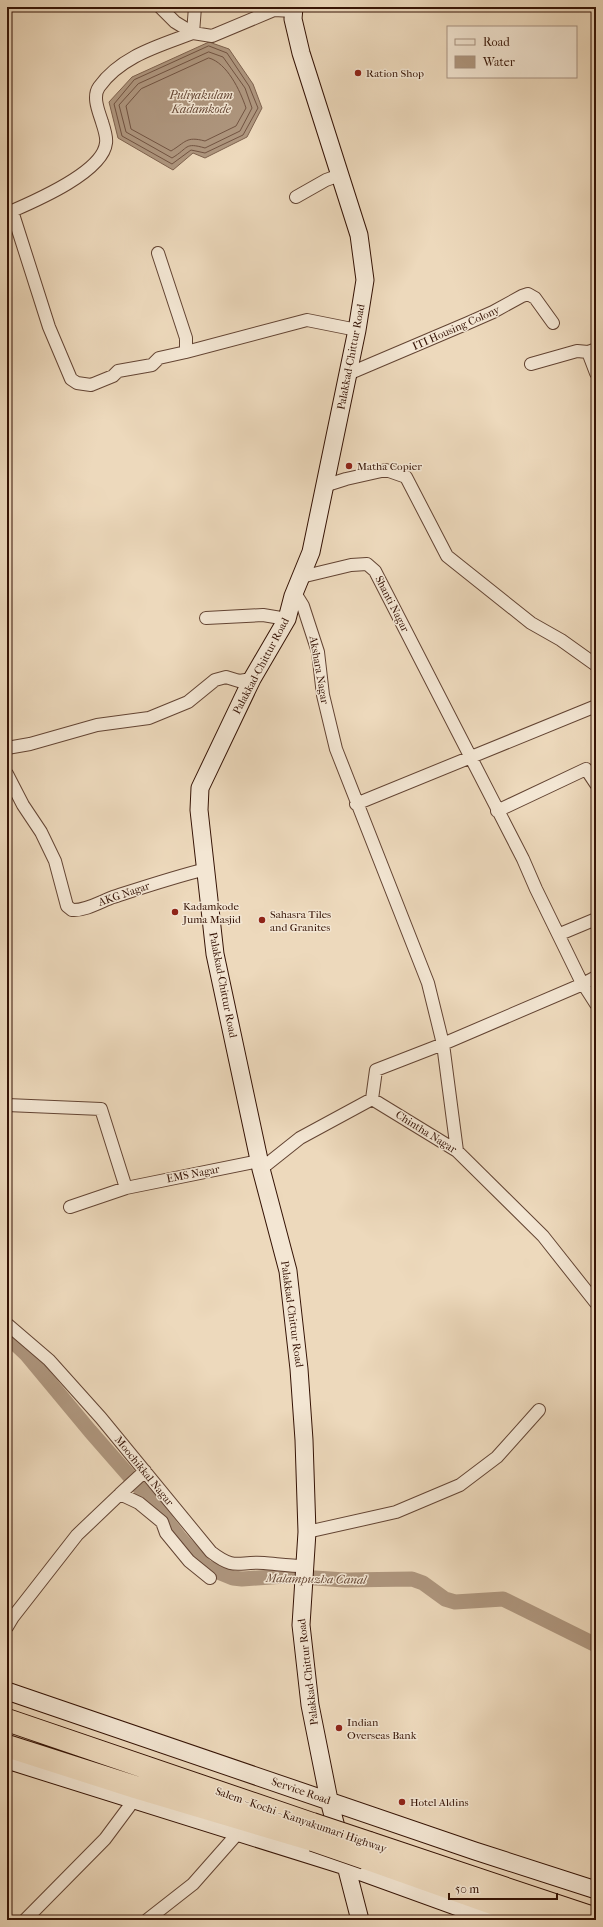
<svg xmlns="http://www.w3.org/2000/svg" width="603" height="1927" viewBox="0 0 603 1927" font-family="'IM FELL French Canon',serif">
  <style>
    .water { fill: #ae967e; stroke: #7e624e }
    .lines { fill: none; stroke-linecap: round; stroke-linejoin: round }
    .shore { stroke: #725442; stroke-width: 1 }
    .canal { stroke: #ae967e; stroke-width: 15 }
    .street-casing { stroke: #634433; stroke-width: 14 }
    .secondary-casing { stroke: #351305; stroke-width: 19 }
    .highway-casing { stroke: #351305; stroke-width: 24 }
    .street { stroke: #f3e6d3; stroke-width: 12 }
    .secondary { stroke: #f3e6d3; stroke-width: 17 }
    .highway { stroke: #edd9bc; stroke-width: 22 }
    .highway-bridge-casing { stroke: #351305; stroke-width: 24; stroke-linecap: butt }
    .highway-bridge { stroke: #edd9bc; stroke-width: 22 }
    .poi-dot { fill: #8f2418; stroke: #f3e6d3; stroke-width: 1.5 }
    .labels { text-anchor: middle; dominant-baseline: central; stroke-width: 3; stroke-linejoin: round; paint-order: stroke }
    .poi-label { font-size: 11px; fill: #351305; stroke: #f3e6d3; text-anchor: start }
    .street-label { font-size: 11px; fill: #351305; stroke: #f3e6d3 }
    .water-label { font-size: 12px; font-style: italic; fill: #654735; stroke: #f3e6d3 }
  </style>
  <rect width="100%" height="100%" fill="#edd9bc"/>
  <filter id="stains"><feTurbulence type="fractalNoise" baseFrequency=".005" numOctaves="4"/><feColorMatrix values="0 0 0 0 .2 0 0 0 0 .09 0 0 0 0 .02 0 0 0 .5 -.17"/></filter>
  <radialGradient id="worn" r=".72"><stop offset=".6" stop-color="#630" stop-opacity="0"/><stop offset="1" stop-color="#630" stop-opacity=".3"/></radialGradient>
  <path class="water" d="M209 42 229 49 253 84 262 108 247 137 205 158 193 153 173 170 118 138 109 102 132 77Z"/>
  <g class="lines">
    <path class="shore" d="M209 46 227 53 249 86 258 108 243 135 205 153 191 150 172 164 122 136 114 104 134 80Z
      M209 52 223 57 245 88 252 108 240 131 205 148C184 142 189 148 172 158L126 132 119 105 138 84Z
      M209 58C227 63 240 90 246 108L236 126 205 141C186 136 186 142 171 151L131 129 126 106 141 89Z"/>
    <path class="canal" d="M7 1336 26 1354 90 1431 153 1503 180 1538 206 1567 233 1578 242 1579 285 1576 345 1580 412 1579 423 1583 445 1599 455 1602 503 1599 596 1645"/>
    <g class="street-casing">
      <path id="street" d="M160 7 175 22 193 33 212 36 274 10 293 11
        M296 197 326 180 340 175
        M158 253 186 338V352L159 358 152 365 118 371 113 376 91 385 77 383 71 379 49 327 12 211C35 201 103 172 106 143 107 137 104 128 102 122 99 112 92 97 99 87 121 56 159 46 193 33L195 7
        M186 352 307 320 357 330
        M588 352 596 373
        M531 364 577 351 588 352 596 349
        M348 374 468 323 493 312 522 296 528 294 535 298 553 323
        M324 486 346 479 386 470 406 477 447 556 531 623 561 640 596 665
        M301 577 351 565 367 564 375 571 523 859 536 889 580 979 596 1004
        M295 593 303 606 318 652 323 695 336 749 428 983 443 1044 457 1151
        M206 618 263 615 287 619
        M7 748 30 744 97 725 149 718 188 702 215 680 226 677 239 681 252 679
        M7 774 23 805 41 832 55 861 67 906 72 910C85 911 100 902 113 897 144 887 174 877 206 869
        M356 804 596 706
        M497 811 586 769 596 784
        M560 934 596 919
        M372 1099 376 1070 443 1044 583 984 596 977
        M7 1105 101 1109 126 1188
        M261 1169 300 1138 372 1099 457 1151 543 1236 596 1303
        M70 1207 126 1188 259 1161
        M7 1324 49 1360 101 1418 211 1552C236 1571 237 1561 264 1563 277 1564 291 1566 304 1566
        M120 1494 145 1471
        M307 1532 396 1512 460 1485 497 1457 539 1410
        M7 1627 13 1617 77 1535 120 1494 139 1503 162 1522 166 1533 189 1561 210 1578
        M25 1920 105 1839 134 1800
        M147 1920 193 1884 238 1833"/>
    </g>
    <g class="secondary-casing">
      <path id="secondary" d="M294 7 293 19 301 53 359 235 365 280 357 330 311 552 293 596 287 619 252 679 200 788 199 810 215 954 261 1169 288 1271 299 1369 304 1440 307 1532 301 1625 310 1705 329 1800 360 1920
        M7 1691 475 1851 596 1890
        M7 1760 345 1866 494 1920"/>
    </g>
    <g class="highway-casing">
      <path id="highway" d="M7 1720 312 1824
        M7 1746 135 1787 313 1840
        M369 1843 596 1919
        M365 1858 540 1920"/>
    </g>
    <use href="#street" class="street"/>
    <use href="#secondary" class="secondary"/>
    <use href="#highway" class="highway"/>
    <g class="highway-bridge-casing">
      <path id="highway-bridge" d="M312 1824 369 1843
        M313 1840 365 1858"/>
    </g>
    <use href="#highway-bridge" class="highway-bridge"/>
  </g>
  <g class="poi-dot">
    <circle cx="358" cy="73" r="4"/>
    <circle cx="349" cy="466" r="4"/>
    <circle cx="175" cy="912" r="4"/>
    <circle cx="262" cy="920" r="4"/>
    <circle cx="339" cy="1728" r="4"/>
    <circle cx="402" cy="1802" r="4"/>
  </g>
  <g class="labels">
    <g class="poi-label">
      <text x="366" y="73">Ration Shop</text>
      <text x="357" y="466">Matha Copier</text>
      <text x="183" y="906">Kadamkode<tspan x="183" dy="13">Juma Masjid</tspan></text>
      <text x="270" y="914">Sahasra Tiles<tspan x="270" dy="13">and Granites</tspan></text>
      <text x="347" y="1722">Indian<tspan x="347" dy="13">Overseas Bank</tspan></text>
      <text x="410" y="1802">Hotel Aldins</text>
    </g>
    <g class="street-label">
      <text transform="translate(456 328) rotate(-24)">ITI Housing Colony</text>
      <text transform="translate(351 357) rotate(-79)">Palakkad-Chittur Road</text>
      <text transform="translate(392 604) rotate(63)">Shanti Nagar</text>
      <text transform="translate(261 666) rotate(-62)">Palakkad-Chittur Road</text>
      <text transform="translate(319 670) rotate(80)">Akshara Nagar</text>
      <text transform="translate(124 894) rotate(-19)">AKG Nagar</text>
      <text transform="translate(223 985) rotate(79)">Palakkad-Chittur Road</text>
      <text transform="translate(426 1132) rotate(32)">Chintha Nagar</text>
      <text transform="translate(193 1174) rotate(-11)">EMS Nagar</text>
      <text transform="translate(292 1314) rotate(82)">Palakkad-Chittur Road</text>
      <text transform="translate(144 1471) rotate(51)">Moochikkal Nagar</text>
      <text transform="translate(308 1672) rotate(-97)">Palakkad-Chittur Road</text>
      <text transform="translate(301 1791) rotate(19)">Service Road</text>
      <text transform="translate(301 1820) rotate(19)">Salem - Kochi - Kanyakumari Highway</text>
    </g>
    <g class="water-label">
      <text x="201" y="95">Puliyakulam<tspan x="201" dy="14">Kadamkode</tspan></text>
      <text transform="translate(316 1579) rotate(1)">Malampuzha Canal</text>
    </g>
  </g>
  <rect width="603" height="1927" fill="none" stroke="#edd9bc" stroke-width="24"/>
  <rect x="8" y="8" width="587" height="1911" fill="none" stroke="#351305" stroke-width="2"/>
  <rect x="12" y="12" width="579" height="1903" fill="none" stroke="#351305"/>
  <rect x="447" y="26" width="130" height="52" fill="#f3e6d3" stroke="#a79281"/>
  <rect x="455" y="39" width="20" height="6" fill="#f3e6d3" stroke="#a79281"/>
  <text x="483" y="46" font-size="12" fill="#351305">Road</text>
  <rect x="455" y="56" width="20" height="12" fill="#ae967e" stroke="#a79281"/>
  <text x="483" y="66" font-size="12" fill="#351305">Water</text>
  <path d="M449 1893v6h108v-6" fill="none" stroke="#351305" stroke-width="2"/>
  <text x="455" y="1893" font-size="12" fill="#351305" stroke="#f3e6d3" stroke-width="3" paint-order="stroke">50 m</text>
  <rect width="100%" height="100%" filter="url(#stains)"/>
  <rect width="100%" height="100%" fill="url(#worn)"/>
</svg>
